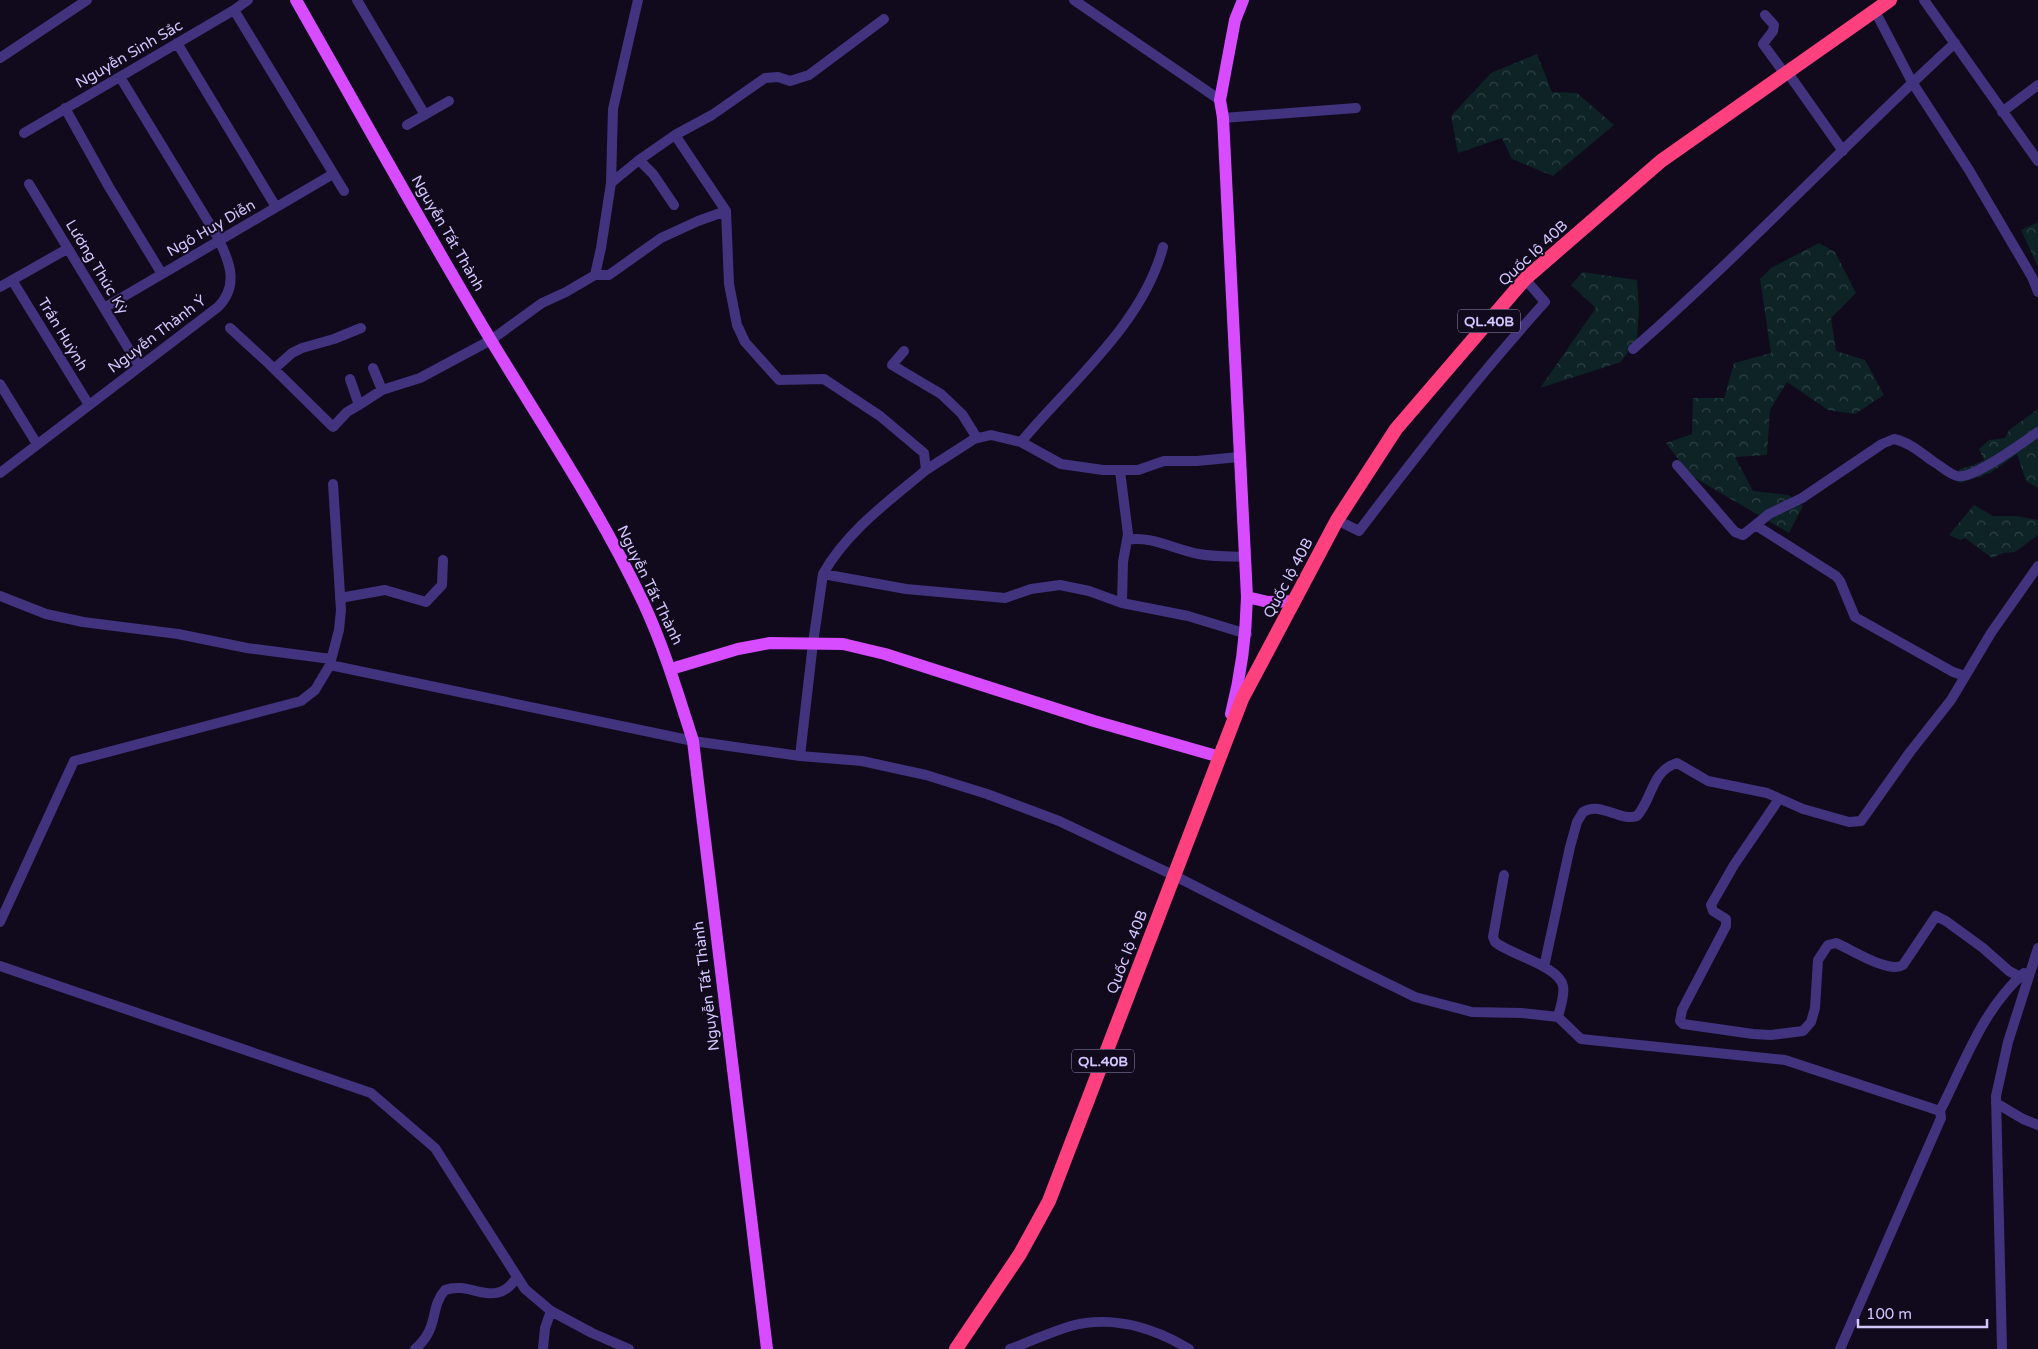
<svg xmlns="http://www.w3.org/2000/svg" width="2038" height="1349" viewBox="0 0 2038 1349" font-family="'Varela Round',sans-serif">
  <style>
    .forest { fill: url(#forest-crowns) }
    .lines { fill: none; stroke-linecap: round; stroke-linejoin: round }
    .minor { stroke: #41337d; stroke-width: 10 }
    .major { stroke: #d74cff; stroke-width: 12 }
    .highway { stroke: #ff407e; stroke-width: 14 }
    .labels { text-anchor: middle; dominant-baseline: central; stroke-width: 4; stroke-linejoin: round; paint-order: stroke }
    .shield { fill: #100a1c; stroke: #998dbb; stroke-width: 1 }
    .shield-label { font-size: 14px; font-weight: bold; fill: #d4c5ff }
    .street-label { font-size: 15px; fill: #d4c5ff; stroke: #100a1c }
  </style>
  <defs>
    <pattern id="forest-crowns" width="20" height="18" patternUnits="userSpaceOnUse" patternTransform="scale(1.25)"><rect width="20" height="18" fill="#0d2326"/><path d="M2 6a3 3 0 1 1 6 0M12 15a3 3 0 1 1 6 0" fill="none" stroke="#2f4147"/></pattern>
  </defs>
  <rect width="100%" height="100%" fill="#100a1c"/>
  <path class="forest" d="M1537 54 1552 92 1577 93 1614 125 1553 176 1512 159 1502 138 1458 153 1451 116 1491 73Z
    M2038 222V267L2021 230Z
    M1819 243 1835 252 1856 293 1831 318 1836 351 1865 360 1884 395 1855 414 1828 410 1787 382 1770 410 1767 455 1735 457 1753 491 1789 495 1803 506 1789 533 1690 475 1666 443 1692 434 1693 398H1724L1734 363 1771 353 1760 279 1771 268Z
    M1583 272 1637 280 1639 310 1637 339 1621 362 1540 388 1596 308 1571 285Z
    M2038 409V488L2026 481 2017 454 1990 473 1960 483 1954 479 1960 469 1971 466 1984 460 1979 449 1989 440 2005 438 2009 430Z
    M1974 505 1993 516H2016L2038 520V535L2015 552 2003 553 1992 558 1965 538 1960 540 1949 535Z"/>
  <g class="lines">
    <path class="minor" d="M357 0 425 115
      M1074 0 1220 100
      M1924 0 2038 161
      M234 10 344 191
      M1875 11 1912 82 1969 170 2032 277 2038 292
      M1765 15 1774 25 1773 31 1763 44 1785 74
      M177 43 276 207
      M0 58 87 0
      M1788 73 1843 151
      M65 108 109 187 162 274
      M2002 112 2038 85
      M1223 118 1356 108
      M407 125 449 101
      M24 133 234 10 248 0
      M675 135 726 211 729 284 737 325 745 342 779 380 824 379 880 416 924 453 926 470C889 501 847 531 823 574L906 589 1005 598 1031 589 1060 585 1089 591 1122 603 1188 616 1247 634
      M639 160 653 174 674 205
      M611 183 639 160 675 135 712 115 765 78 778 77 790 81 809 75 884 19
      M29 184 139 366
      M595 275H609L661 238 698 221 726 211
      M12 280 89 405
      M0 287 67 249
      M104 308 333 174
      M230 328 267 362 333 427 347 412 359 405 350 379
      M1633 349C1745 251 1846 143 1955 43
      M904 351 892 365 941 394 962 414 977 438
      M274 369 292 353 302 348 334 339 361 328
      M0 384 37 444
      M382 390 420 378 491 340 542 303 566 292 595 275 601 248 611 183 613 109 638 0
      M359 405 382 390 373 368
      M1021 442C1070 383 1143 324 1163 247
      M1677 465 1735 532 1743 535 1769 514 1802 498 1882 444 1894 439C1909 442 1921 453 1934 462 1941 466 1949 474 1957 476 1973 480 2023 442 2038 432
      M926 470 974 439 991 435 1021 442 1061 464 1103 470H1138L1164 461H1197L1239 457
      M1120 471 1128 534 1123 562 1122 603
      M0 473 218 307C240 285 229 260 217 236L120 77
      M1337 520 1359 531C1419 452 1479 375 1545 302L1525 279
      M1757 526 1836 576 1840 581 1855 617 1953 672 1965 676
      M1127 540C1150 535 1176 550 1199 554 1214 557 1230 556 1246 557
      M0 596 46 614 83 622 178 634 247 648 331 659
      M340 598 385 590 426 602 442 585 443 560
      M330 664 339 630 341 610 333 484
      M800 756 862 761 926 775 987 794 1059 821 1173 875 1358 969 1415 997 1472 1012 1521 1013 1558 1017 1581 1039 1785 1060 1940 1111 1941 1118 1840 1349
      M1779 799 1734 865 1711 905 1713 911 1726 919V926L1682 1010 1680 1021 1683 1024 1753 1034 1771 1035 1803 1031 1811 1022 1815 1008 1818 960 1828 945 1836 943C1851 949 1888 974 1903 965L1936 916 1946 921 1983 948 2009 971 2020 977
      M1504 875 1493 937 1495 942C1511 955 1559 966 1563 986 1565 995 1560 1008 1558 1017
      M0 922 74 761 301 701 315 690 330 665 693 741 800 756 813 643 823 574
      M0 966 371 1093 435 1148 525 1289 551 1311 592 1333 629 1349
      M1544 967 1570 847 1577 822 1583 812C1601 801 1620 822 1637 816 1653 798 1651 771 1677 763L1708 781 1767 793 1803 809 1849 822 1861 821 1910 752 1951 700 1991 633 2038 566
      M1996 1103 2023 1119 2038 1125
      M1940 1111C1965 1062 1982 1010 2024 973
      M415 1349C440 1328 429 1308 445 1290 472 1280 495 1311 517 1277
      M543 1349 545 1328 551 1311
      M1010 1349C1030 1342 1050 1332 1071 1326 1112 1315 1154 1328 1189 1349
      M2002 1349 1996 1096 2008 1042 2038 948"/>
    <path class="major" d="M296 0C361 114 424 229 492 342 544 428 600 511 643 602 664 647 678 694 693 741L767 1349
      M1247 597 1268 602 1294 601
      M671 669 738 649 770 643 843 644 885 654 1094 721 1220 757 1222 748
      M1231 714C1241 675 1246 637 1247 597L1223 118 1220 100 1235 20 1243 0"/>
    <path class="highway" d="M956 1349 1020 1254 1049 1201 1242 699 1337 520 1396 429 1525 279 1661 161 1890 0"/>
  </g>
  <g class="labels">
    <g class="shield">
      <rect x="1458" y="309.5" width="62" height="23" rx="4"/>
      <rect x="1072" y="1049.5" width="62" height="23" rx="4"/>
    </g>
    <g class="shield-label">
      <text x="1489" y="321">QL.40B</text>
      <text x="1103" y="1061">QL.40B</text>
    </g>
    <g class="street-label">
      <text transform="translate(129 54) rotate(-30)">Nguyễn Sinh Sắc</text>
      <text transform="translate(211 228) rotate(-30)">Ngô Huy Diễn</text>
      <text transform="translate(448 233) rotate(60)">Nguyễn Tất Thành</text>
      <text transform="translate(1533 253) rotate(-43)">Quốc lộ 40B</text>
      <text transform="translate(97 267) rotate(59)">Lương Thúc Kỳ</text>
      <text transform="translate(63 334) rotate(59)">Trần Huỳnh</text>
      <text transform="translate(157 334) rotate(-37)">Nguyễn Thành Ý</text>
      <text transform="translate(1288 578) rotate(-62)">Quốc lộ 40B</text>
      <text transform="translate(650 585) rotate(64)">Nguyễn Tất Thành</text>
      <text transform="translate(1127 952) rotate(-69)">Quốc lộ 40B</text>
      <text transform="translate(706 986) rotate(-97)">Nguyễn Tất Thành</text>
    </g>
  </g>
  <path d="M1858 1319v8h129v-8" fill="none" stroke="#d4c5ff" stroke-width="2.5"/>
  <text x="1866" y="1319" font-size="15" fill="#d4c5ff" stroke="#100a1c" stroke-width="4" paint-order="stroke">100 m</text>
</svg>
